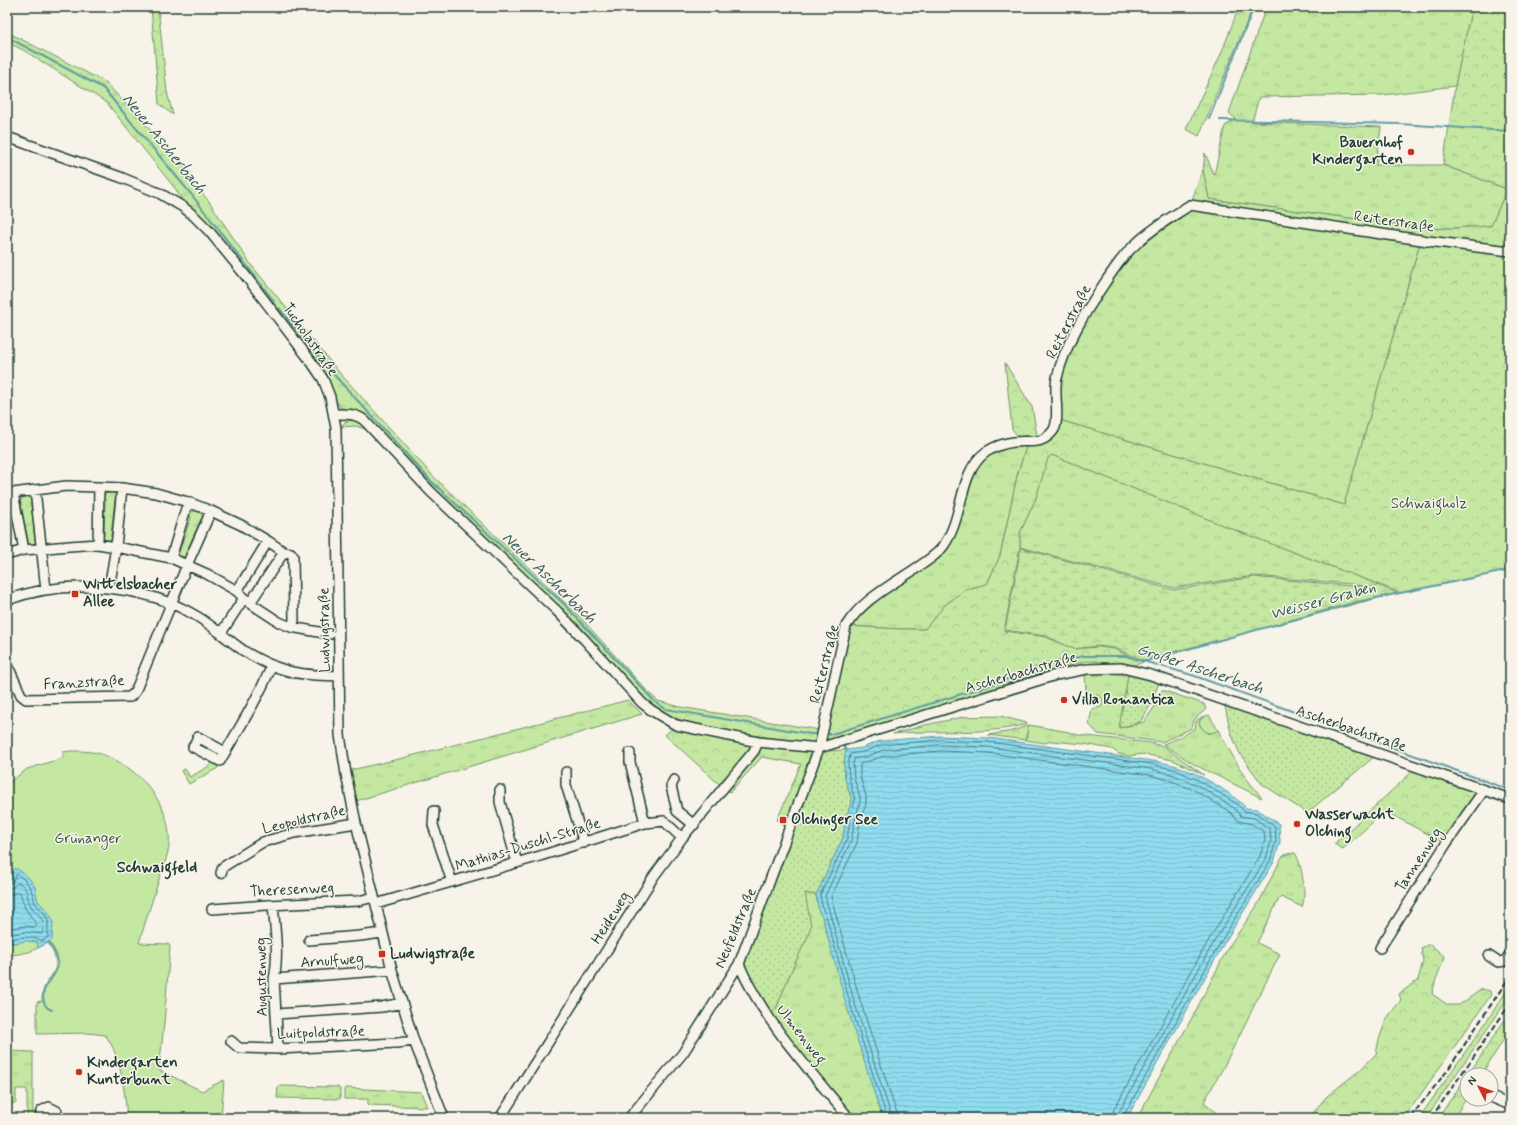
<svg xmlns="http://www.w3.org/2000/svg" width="1517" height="1125" viewBox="0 0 1517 1125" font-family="Mynerve,sans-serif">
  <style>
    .grass { fill: url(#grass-tufts); stroke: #72926b }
    .forest { fill: url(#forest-crowns); stroke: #72926b }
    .wetland { fill: url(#wetland-marsh); stroke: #72926b }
    .park { fill: #c4e8a2; stroke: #72926b }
    .garden { fill: url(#garden-dots); stroke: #72926b }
    .water { fill: url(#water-rules); stroke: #629ca4 }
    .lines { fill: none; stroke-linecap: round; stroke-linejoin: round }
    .shore { stroke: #4c7d7f; stroke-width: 1 }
    .stream { stroke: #629ca4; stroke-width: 2 }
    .minor-casing { stroke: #1f3d34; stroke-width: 12 }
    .minor { stroke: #f7f3e8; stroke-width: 9 }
    .rail { stroke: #1f3d34; stroke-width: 2; stroke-dasharray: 6 3; stroke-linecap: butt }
    .poi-dot { fill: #c8321e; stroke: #f7f3e8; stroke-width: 1.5 }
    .labels { text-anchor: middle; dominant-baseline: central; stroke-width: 3; stroke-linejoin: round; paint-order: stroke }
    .poi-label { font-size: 15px; font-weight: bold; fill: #1f3d34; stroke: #f7f3e8; text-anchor: start }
    .street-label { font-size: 15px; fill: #1f3d34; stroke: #f7f3e8 }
    .park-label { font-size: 15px; fill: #385744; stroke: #f7f3e8 }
    .water-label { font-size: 16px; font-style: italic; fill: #355d59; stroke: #f7f3e8 }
    .neighbourhood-label { font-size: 16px; font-weight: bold; fill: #1f3d34; stroke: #f7f3e8 }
  </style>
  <defs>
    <pattern id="grass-tufts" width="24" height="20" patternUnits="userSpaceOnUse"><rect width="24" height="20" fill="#c4e8a2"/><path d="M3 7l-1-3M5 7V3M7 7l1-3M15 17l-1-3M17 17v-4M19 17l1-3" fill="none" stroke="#a8c88c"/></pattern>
    <pattern id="forest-crowns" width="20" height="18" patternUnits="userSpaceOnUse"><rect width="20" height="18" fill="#c4e8a2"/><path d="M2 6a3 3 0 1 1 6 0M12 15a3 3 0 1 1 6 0" fill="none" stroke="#a8c88c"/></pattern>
    <pattern id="wetland-marsh" width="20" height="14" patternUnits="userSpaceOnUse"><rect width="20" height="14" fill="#c4e8a2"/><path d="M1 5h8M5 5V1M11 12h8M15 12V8" fill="none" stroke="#a8c88c"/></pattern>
    <pattern id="garden-dots" width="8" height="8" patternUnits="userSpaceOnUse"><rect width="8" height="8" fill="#c4e8a2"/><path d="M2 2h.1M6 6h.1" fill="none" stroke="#a8c88c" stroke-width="1.8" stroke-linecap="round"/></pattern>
    <pattern id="water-rules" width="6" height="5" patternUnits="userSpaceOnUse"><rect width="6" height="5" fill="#8fdcef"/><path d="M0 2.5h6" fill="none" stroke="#7bbece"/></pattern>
  </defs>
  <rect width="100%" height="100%" fill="#f7f3e8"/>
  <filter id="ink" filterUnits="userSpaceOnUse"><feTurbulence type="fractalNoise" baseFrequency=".025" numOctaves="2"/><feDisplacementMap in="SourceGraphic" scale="8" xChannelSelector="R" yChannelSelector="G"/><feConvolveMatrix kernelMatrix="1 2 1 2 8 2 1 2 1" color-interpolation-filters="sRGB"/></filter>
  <g filter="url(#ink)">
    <path class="grass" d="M1239 7H1253L1199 136 1186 129 1221 54Z
      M1266 7H1472L1455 86 1383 95 1259 97 1252 122 1381 127 1376 165H1443L1507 189 1491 226 1430 229 1209 199 1203 171 1205 153 1214 175 1225 126 1236 119 1229 113Z
      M7 32 105 82 189 171 194 184 208 200 252 266 338 371 434 477 579 616 648 692 658 701 680 707 820 730 818 742 814 746C783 740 751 735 720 729 695 724 672 720 650 707L414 471 361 412 344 410 340 407 336 401 323 370 183 203 177 191 107 103 25 51 7 42Z
      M1190 205 1421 240 1344 505 1056 419 1063 359 1120 260Z
      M351 420 361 422 425 491H423L365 429 356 426 341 427 345 422Z
      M1022 442 1026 447 1017 476 1000 556 987 584 966 589 945 605 925 629H900L846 626 852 617 940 549 967 483 984 455Z
      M1052 455 1227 527 1377 584 1374 588 1352 584 1254 576 1174 588 1020 547V533L1036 498 1048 457Z
      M112 491 115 494 118 499H115L111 536H114C112 542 110 542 105 542L100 536H104L105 499H101L103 495Z
      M26 496 30 498 33 502 31 503 35 540H38L37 544 33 547 27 545 24 542 28 541 21 505 17 506 18 502Z
      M195 511H199L202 514 203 520 201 519 186 553 189 555 186 558 178 557 176 551 179 552 191 517 187 515 190 512Z
      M1087 669 1129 670 1120 728 1144 722 1155 706 1162 690 1204 704 1206 709 1194 720 1192 728 1162 742 1098 734 1089 724 1092 709 1101 707 1103 702C1102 696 1097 694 1092 696L1091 701H1087L1088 691H1086L1085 674Z
      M628 700 642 714 356 801 351 770 403 758Z
      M1000 716 1027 723V724C984 736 938 729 893 734L925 725 963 717Z
      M1203 716V717L1199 722 1200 726 1208 734 1218 730 1243 774 1262 798 1195 765 1163 744 1178 738 1195 729 1196 721Z
      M1029 725 1069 732 1078 735 1151 743 1163 746 1204 775 1173 760 1143 754 1129 756 1119 754 1112 749 1084 744 1051 741 1045 743 1025 740Z
      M754 741 819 748 788 829 777 820 801 764 762 757 730 792 723 788Z
      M211 759 213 760 218 768 189 784 181 771 185 769 190 777 211 765 208 760Z
      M1295 853C1302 863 1307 896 1302 907L1281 897 1279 899 1257 943 1280 954 1224 1066 1204 1102 1223 1118H1190L1192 1114 1187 1111 1182 1118H1137L1194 1014 1229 946 1257 906 1282 857 1287 854Z
      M805 892 816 895 819 912 822 916 879 1108 883 1118H849L768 1016 776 1009 789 976 807 938Z
      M1510 986V996L1426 1118H1419L1482 1028Z
      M1510 1016V1030L1481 1075H1468L1504 1021Z
      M7 1051 33 1052V1118H27V1089H16V1103H7Z
      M1467 1076V1097L1454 1118H1438Z
      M279 1086 338 1087 340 1089V1099L277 1098 278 1087Z
      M346 1088 421 1092 427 1107 368 1105V1099H344V1089Z"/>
    <path class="forest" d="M151 7H158L167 92 173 115 159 104Z
      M1472 7H1510V570L1401 593 1227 527 1052 455 1048 458 1036 498 1020 533V547L1004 631 1046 637 1074 649 1098 647 1114 649 1143 662 1135 665 1086 661 1021 679 917 714 828 740 825 739 846 626 900 629H925L945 605 966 589 987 584 1000 556 1017 476 1026 447 1012 429 1005 363 1032 407 1038 441 1042 440 1056 419 1344 505 1421 240 1190 205 1203 170 1209 199 1430 229 1491 226 1507 189 1443 165 1455 86Z
      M676 725 754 741 751 750 720 785 665 735Z
      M1029 725 1025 740 988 735 1013 731Z
      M1414 770 1480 793 1446 844 1385 811 1343 849 1334 844Z
      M1430 944 1445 957 1436 979 1432 994 1448 1005H1459L1482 989 1490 991 1491 995 1404 1118H1309L1326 1097 1360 1070 1376 1054 1379 1039 1387 1018 1401 1000 1399 994 1418 980 1423 961 1421 948Z"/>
    <path class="wetland" d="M1021 548 1174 590 1254 577 1374 588 1377 585 1397 593 1143 660 1114 648 1097 646 1074 649 1046 636 1005 630Z"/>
    <path class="park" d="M1209 715 1218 730C1210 736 1202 732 1199 722L1203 717Z
      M71 751C81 751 91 751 101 754 138 766 173 805 169 846 168 856 163 866 160 876 153 898 146 920 139 943L168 944 170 946 164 1024 159 1070 202 1091 224 1080 221 1118H127C125 1094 121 1054 105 1035L88 1033 37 1034V1002L42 1001C41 973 69 976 48 943L29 952 13 955 7 939V784L27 769 63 758V752Z"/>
    <path class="garden" d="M1129 670 1161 678 1150 706 1140 722 1119 728Z
      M1224 702 1375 756 1307 813 1262 784 1240 754 1231 733Z
      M819 748 830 751 846 750 844 764 845 779 852 800 846 818 843 838 816 895 805 893 811 926 807 938 789 976 776 1009 768 1016 739 964Z"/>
    <path class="water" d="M940 736 989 738 1153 761C1161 762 1169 764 1177 766 1197 773 1232 792 1246 808L1257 809 1279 824 1280 842 1274 862 1223 945 1127 1118H883L879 1108 846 1004 822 916 819 913 816 895 843 838 846 818 852 800 845 779 844 764 846 750 862 748 880 741Z
      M13 869H18L29 878 35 887 38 901 48 912 53 921 52 940 38 948 37 942 26 941 8 944 7 939V883Z"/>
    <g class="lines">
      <path class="shore" d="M7 883 12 882 17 874 26 881 31 889 35 903 45 914 48 921V937L43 941C31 936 20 936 7 940
        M7 889 13 887 18 883C29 886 26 898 31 906 35 912 41 916 43 922 44 926 43 931 42 934L25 932 7 935
        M7 895 20 892 25 908 37 925 36 927 25 926 7 929
        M887 1118 850 1003 826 915 823 910 820 895 847 839 850 819 855 800 849 778 848 764 850 754 863 752 881 745 940 740 988 742 1152 764 1176 770 1202 782 1237 804 1244 811 1256 813 1275 826 1276 841 1270 861 1220 943 1124 1115 1123 1118
        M892 1118 854 1001 825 896 851 841 855 820 860 802V797L854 778 853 764 854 759 865 757 883 750 940 745 988 747 1151 769 1174 775 1199 786 1234 808 1241 816 1254 818 1270 829 1271 841 1266 859 1215 940 1119 1112 1118 1118
        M898 1118 897 1113 893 1102 860 1000 831 897 857 843 860 821 866 804V796L860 776V764L884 756 940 751 988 753 1150 775 1172 781 1196 791 1230 812 1238 821 1252 824 1264 832 1265 840 1260 856 1210 938 1114 1109 1112 1118"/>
      <path class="stream" d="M7 37 103 88 191 194 274 301
        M1209 119 1254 7
        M1220 120 1400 124 1510 131
        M279 308 296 329
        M303 338 336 377 431 481 564 604 654 701 666 709 811 734H819
        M1145 661 1357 602 1510 570
        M825 734H832L1000 682 1048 663 1084 656H1126L1192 675 1510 790
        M844 747 846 750
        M49 942C53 949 59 957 58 965 56 979 39 986 44 1002 45 1006 48 1009 52 1010"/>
      <g class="minor-casing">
        <path id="minor" d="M7 137 120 177 159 193 183 207 193 215 209 231 245 275 310 360 323 379 330 397 336 428 340 735 346 774 356 823 392 970 414 1041 444 1118
          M334 414C345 414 355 413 364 420L430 491 557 611 584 639 642 703 651 710 676 725 758 742 819 748 1056 675 1087 669 1122 668 1151 675 1510 799
          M35 490 46 590
          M98 544 99 487 122 488
          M24 550 13 493 66 486 99 487
          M7 555 24 550 69 546 98 544 116 547 171 558 207 574 237 591
          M171 558 188 502 211 511
          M109 588 116 547 122 488 156 493 188 502
          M241 595 237 591 268 541 284 552
          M7 600C66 578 144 584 198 617 214 627 228 640 244 651 257 659 271 666 285 670 303 676 321 675 339 676
          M250 603 279 622 291 627 330 634
          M221 633 244 598 250 603 284 552 291 553 293 556 294 621 291 627
          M7 664 21 695 26 699 130 697 135 692 187 565 211 511 241 525 268 541
          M225 752 198 737 193 747 220 761C238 730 258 699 272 665
          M630 753V762L645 823
          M566 772V785L584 843
          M674 780 671 786 677 811 694 825
          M500 790V802L517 863
          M434 811 433 825 452 882
          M221 873 223 867 263 842 294 833 356 823
          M376 904 540 856 645 823 664 821 682 838
          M273 905C275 929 279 955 274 979L278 1049
          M212 909 267 905 358 901 374 897
          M309 940 360 936 382 933
          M1380 948 1446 844 1484 790
          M1489 956 1498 962 1505 961 1510 954
          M739 964C764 1022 809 1069 849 1118
          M274 979 392 970
          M276 1014 382 1007 402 1003
          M231 1041 239 1048 278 1049 397 1043 414 1041
          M1491 1097 1510 1105
          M40 1118 41 1111 49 1107 57 1111 58 1118
          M500 1118 654 876 682 838 754 751 758 742
          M629 1118 683 1053 739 964 819 748 846 626C862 600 890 586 915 569 924 563 934 557 941 549 965 520 957 473 986 452 994 447 1005 443 1014 442 1030 440 1041 446 1053 431 1061 421 1053 392 1057 378 1064 346 1086 311 1104 284 1114 269 1124 254 1138 242 1153 228 1172 217 1190 205L1428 241 1510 251"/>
      </g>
      <use href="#minor" class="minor"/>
      <path class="rail" d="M1410 1118 1447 1071 1510 976
        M1431 1118 1510 1004"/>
    </g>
  </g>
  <g class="poi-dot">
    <circle cx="1411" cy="152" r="4"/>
    <rect x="71" y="590" width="8" height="8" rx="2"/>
    <circle cx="1064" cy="700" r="4"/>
    <rect x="779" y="816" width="8" height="8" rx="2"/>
    <circle cx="1297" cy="824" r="4"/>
    <rect x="378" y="950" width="8" height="8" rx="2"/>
    <circle cx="79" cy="1072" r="4"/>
  </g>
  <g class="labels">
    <g class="poi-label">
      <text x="1403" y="143" text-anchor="end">Bauernhof<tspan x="1403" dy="17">Kindergarten</tspan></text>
      <text x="83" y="585">Wittelsbacher<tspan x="83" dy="17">Allee</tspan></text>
      <text x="1072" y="700">Villa Romantica</text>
      <text x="1305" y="815">Wasserwacht<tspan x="1305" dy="17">Olching</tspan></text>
      <text x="791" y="820">Olchinger See</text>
      <text x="390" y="954">Ludwigstraße</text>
      <text x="87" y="1063">Kindergarten<tspan x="87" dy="17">Kunterbunt</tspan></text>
    </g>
    <g class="street-label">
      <text transform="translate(1394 222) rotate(8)">Reiterstraße</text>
      <text transform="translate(1069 322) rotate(-63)">Reiterstraße</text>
      <text transform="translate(310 340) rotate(55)">Tucholastraße</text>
      <text transform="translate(325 630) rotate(-91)">Ludwigstraße</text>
      <text transform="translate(825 664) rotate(-76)">Reiterstraße</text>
      <text transform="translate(1021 673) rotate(-16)">Ascherbachstraße</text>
      <text transform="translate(84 683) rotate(-3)">Franzstraße</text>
      <text transform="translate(1351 729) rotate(19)">Ascherbachstraße</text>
      <text transform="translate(304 820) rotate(-13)">Leopoldstraße</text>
      <text transform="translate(528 845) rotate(-17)">Mathias-Duschl-Straße</text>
      <text transform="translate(1419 860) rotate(-57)">Tannenweg</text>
      <text transform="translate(292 890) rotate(-3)">Theresenweg</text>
      <text transform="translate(611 918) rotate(-58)">Heideweg</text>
      <text transform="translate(736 928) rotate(-67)">Neufeldstraße</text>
      <text transform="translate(332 961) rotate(-4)">Arnulfweg</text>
      <text transform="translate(262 977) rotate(-91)">Augustenweg</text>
      <text transform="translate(321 1033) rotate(-2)">Luitpoldstraße</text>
      <text transform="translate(801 1035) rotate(52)">Ulmenweg</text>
    </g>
    <g class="park-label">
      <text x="1429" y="504">Schwaigholz</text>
      <text x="88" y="839">Grünanger</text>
    </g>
    <g class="water-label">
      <text transform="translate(164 144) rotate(51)">Neuer Ascherbach</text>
      <text transform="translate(549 578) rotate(44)">Neuer Ascherbach</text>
      <text transform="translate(1323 601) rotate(-15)">Weisser Graben</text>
      <text transform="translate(1200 669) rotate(18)">Großer Ascherbach</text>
    </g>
    <g class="neighbourhood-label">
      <text x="157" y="867">Schwaigfeld</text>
    </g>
  </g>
  <rect width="1517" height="1125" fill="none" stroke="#f7f3e8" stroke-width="24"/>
  <rect x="12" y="12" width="1493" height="1101" fill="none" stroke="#1f3d34" stroke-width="1.5" filter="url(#ink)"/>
  <g transform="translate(1479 1087) rotate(312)"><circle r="19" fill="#f7f3e8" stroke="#a1aaa0"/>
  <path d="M0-3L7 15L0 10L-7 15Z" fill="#c8321e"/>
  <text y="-6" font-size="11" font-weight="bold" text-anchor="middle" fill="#1f3d34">N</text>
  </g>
</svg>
